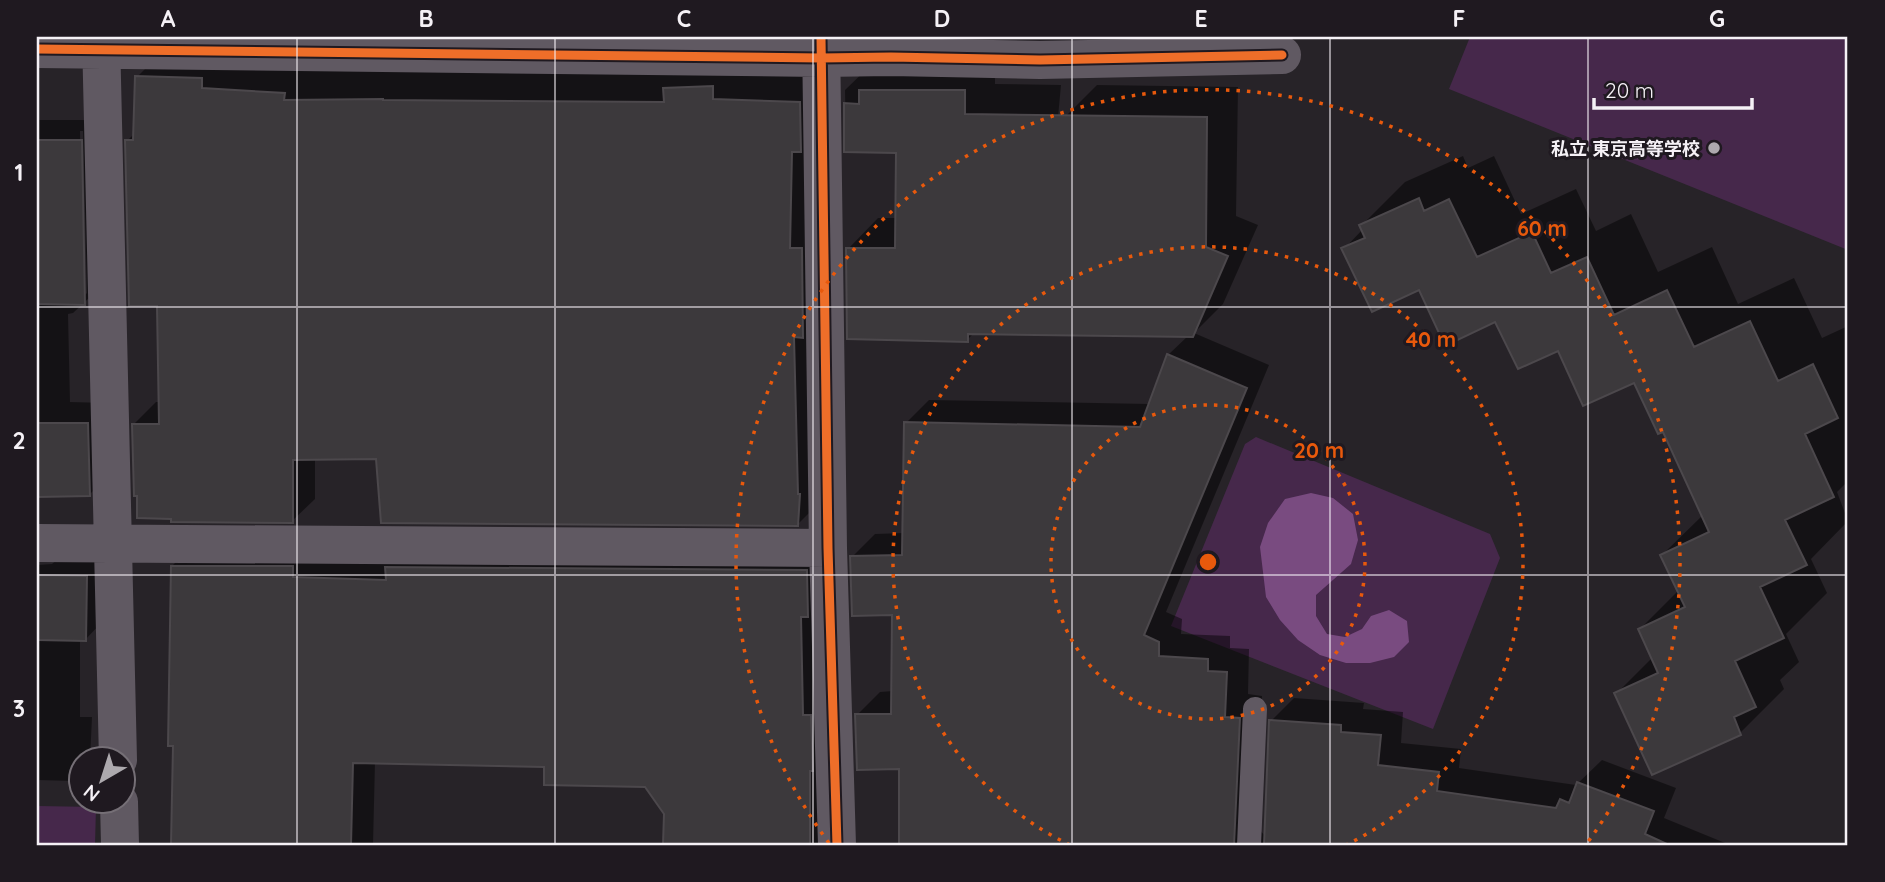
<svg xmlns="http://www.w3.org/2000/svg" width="1885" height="882" viewBox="0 0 1885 882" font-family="Quicksand,'Noto Sans JP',sans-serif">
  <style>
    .green { fill: #46284b }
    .water { fill: #794b80 }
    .shadow { fill: #0007; fill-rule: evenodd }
    .building { fill: #3c393c; stroke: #4c484c; stroke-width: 2 }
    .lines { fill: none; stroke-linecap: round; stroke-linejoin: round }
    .lane { stroke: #605962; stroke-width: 24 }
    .street { stroke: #605962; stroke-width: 38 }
    .cycleway-casing { stroke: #1f1920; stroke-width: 13 }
    .cycleway { stroke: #ee6e29; stroke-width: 9 }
    .grid { fill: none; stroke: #f5f1f6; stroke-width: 2; stroke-opacity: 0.55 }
    .ring { fill: none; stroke: #e8590c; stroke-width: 3.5; stroke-dasharray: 3.5 7 }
    .poi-dot { fill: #ada9ae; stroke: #1f1920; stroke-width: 2.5 }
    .labels { text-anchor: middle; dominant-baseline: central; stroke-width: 6; stroke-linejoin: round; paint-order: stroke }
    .poi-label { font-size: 18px; font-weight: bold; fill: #f5f1f6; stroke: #1f1920; text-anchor: end }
    .centre { fill: #e8590c; stroke: #1f1920; stroke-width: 3.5 }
    .ring-label { font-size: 21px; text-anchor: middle; font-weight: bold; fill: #e8590c; stroke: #1f1920; stroke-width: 6; stroke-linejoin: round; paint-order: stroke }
    .neatline { fill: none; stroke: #f5f1f6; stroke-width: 2.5 }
    .grid-label { font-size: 23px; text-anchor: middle; font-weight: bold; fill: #f5f1f6 }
  </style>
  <rect width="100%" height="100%" fill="#272328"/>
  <path class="green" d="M1470 37H1848V250L1449 89Z
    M1256 437 1490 534 1500 558 1433 729 1171 626 1245 444Z
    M37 806 96 807 95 845H37Z"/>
  <path class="water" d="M1311 493 1333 498 1353 514 1358 540 1351 564 1316 595V616L1327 634 1345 637 1362 629 1371 616 1389 610 1407 621 1409 642 1394 657 1370 663H1346L1320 655 1298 640 1280 620 1266 597 1260 547 1268 523 1285 499Z"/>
  <path class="shadow" d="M159 55 821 58 820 502 798 524 378 457 315 458V499L292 521 173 517 134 424 156 402H160L159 304 127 141 135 133 137 77Z
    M876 60H995V84L1061 85 1056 139 1066 116 1097 85 1238 87 1236 216 1258 225 1223 304 1194 333 1269 365 1166 612 1182 619 1181 634 1230 636V648L1249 649 1248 694 1262 696 1256 820 1258 828 1266 837 1271 721 1294 698 1364 703 1363 709 1403 712 1401 743 1461 749 1459 768 1576 785 1602 760 1676 788 1664 818 1730 845H901V767L857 715 880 692 893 691 894 613 852 557 875 534 904 533 906 423 929 400 1150 404 1168 355 1189 335 975 332 967 340 848 249 878 218H897L898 151H846L845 90Z
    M37 120H102L106 282 73 313 68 314 70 402 108 403 110 474 89 495H37ZM80 131H83L87 293 83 297Z
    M1463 156 1468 168 1494 156 1521 214 1576 189 1596 231 1631 214 1658 272 1712 247 1738 304 1794 278 1822 338 1848 326V481L1837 492 1848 521 1811 559 1827 593 1786 634 1799 662 1780 680 1784 689 1740 733 1616 694 1653 657 1640 629 1679 590 1662 555 1703 515 1664 429 1634 380 1420 287 1344 249 1363 229 1361 226 1405 182Z
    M195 543 829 547 832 845H665V813L646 786 546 765 375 762 373 845H173L174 744 172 566Z
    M59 558 104 559 102 622 85 640H80V717H92L90 760H80V774L73 781 37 780V565L52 564Z"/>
  <path class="building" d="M135 76 202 78V88L285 93 284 100 383 99V100L664 102 663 88 713 86V99L800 102 801 152H792L790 248H802L803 338 794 337 798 494H800L798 526 381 523 376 459 293 460V523L171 522V519L137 518V496H134L132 424H159L157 306H129L125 140H133Z
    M859 90H965V114L1207 117 1206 247 1228 256 1193 337 968 334V342L847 339 846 248H895L896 153 844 152V103L859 104Z
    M37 140H82L85 305 37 304Z
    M1419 198 1424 211 1449 199 1477 257 1532 232 1551 273 1587 257 1614 315 1667 290 1694 347 1750 321 1778 381 1813 364 1838 418 1805 434 1834 497 1785 520 1807 565 1760 587 1784 638 1735 661 1756 707 1734 717 1741 735 1652 775 1614 693 1658 673 1638 629 1685 607 1660 555 1709 532 1663 432 1658 434 1634 383 1583 406 1558 351 1518 369 1495 322 1445 346 1419 290 1372 312 1341 248 1365 238 1359 225Z
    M1167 354 1247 388 1144 635 1159 642V656L1208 659V671L1227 672 1225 717 1240 718 1234 845H899V769L857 770 855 714H891L892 615 852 616 850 556 902 555 904 422 1140 427Z
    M37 423H88L90 496 37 497Z
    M171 566H293V577L386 580 385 567 807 570 808 617H801L803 715H811L813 771H810V845H663L664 814 645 787 544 785V767L353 763 351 845H171L173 746H168Z
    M39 575 87 576 86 641 38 640Z
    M1269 720 1341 725V732L1381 735 1378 765 1439 772 1437 791 1556 808 1560 799 1569 803 1577 782 1654 811 1645 834 1669 845H1264Z"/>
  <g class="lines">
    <path class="lane" d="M1249 845 1255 709"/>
    <path class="street" d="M101 37 118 760
      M821 37 828 548 837 845
      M37 49 821 58 891 57 1040 60 1282 55
      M37 543 828 548
      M119 802 120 845"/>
    <g class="cycleway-casing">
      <path id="cycleway" d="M821 37 828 548 837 845
        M37 49 821 58 891 57 1040 60 1282 55"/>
    </g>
    <use href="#cycleway" class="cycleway"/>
  </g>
  <path class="grid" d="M297 37V845M555 37V845M813 37V845M1072 37V845M1330 37V845M1588 37V845M37 307H1848M37 575H1848"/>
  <g class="ring">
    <circle cx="1208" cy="562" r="157"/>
    <path d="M1070 845A315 315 0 1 1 1346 845"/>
    <path d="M829 843A472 472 0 1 1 1587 843"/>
  </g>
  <circle class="poi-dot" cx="1714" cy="148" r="7"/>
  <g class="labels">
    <g class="poi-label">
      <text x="1700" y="148">私立 東京高等学校</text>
    </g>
  </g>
  <circle cx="1208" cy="562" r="10" class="centre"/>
  <g class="ring-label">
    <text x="1542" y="236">60 m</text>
    <text x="1431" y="347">40 m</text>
    <text x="1319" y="458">20 m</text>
  </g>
  <rect width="1885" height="882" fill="none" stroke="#1f1920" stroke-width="77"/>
  <g transform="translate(102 780) rotate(219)"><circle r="33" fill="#1f1920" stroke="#756f76" stroke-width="2"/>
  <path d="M0-5L12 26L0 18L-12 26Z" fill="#ada9ae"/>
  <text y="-10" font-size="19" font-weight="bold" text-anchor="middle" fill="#f5f1f6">N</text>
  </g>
  <path d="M1594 98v10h158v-10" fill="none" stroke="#f5f1f6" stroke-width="3.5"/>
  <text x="1605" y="98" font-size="21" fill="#f5f1f6" stroke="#1f1920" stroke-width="5" paint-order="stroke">20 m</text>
  <rect x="38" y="38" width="1808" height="806" class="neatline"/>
  <g class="grid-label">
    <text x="168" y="27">A</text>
    <text x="426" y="27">B</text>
    <text x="684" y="27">C</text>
    <text x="942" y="27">D</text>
    <text x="1201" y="27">E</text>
    <text x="1459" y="27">F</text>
    <text x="1717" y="27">G</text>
    <text x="19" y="181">1</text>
    <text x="19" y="449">2</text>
    <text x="19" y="717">3</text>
  </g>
</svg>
